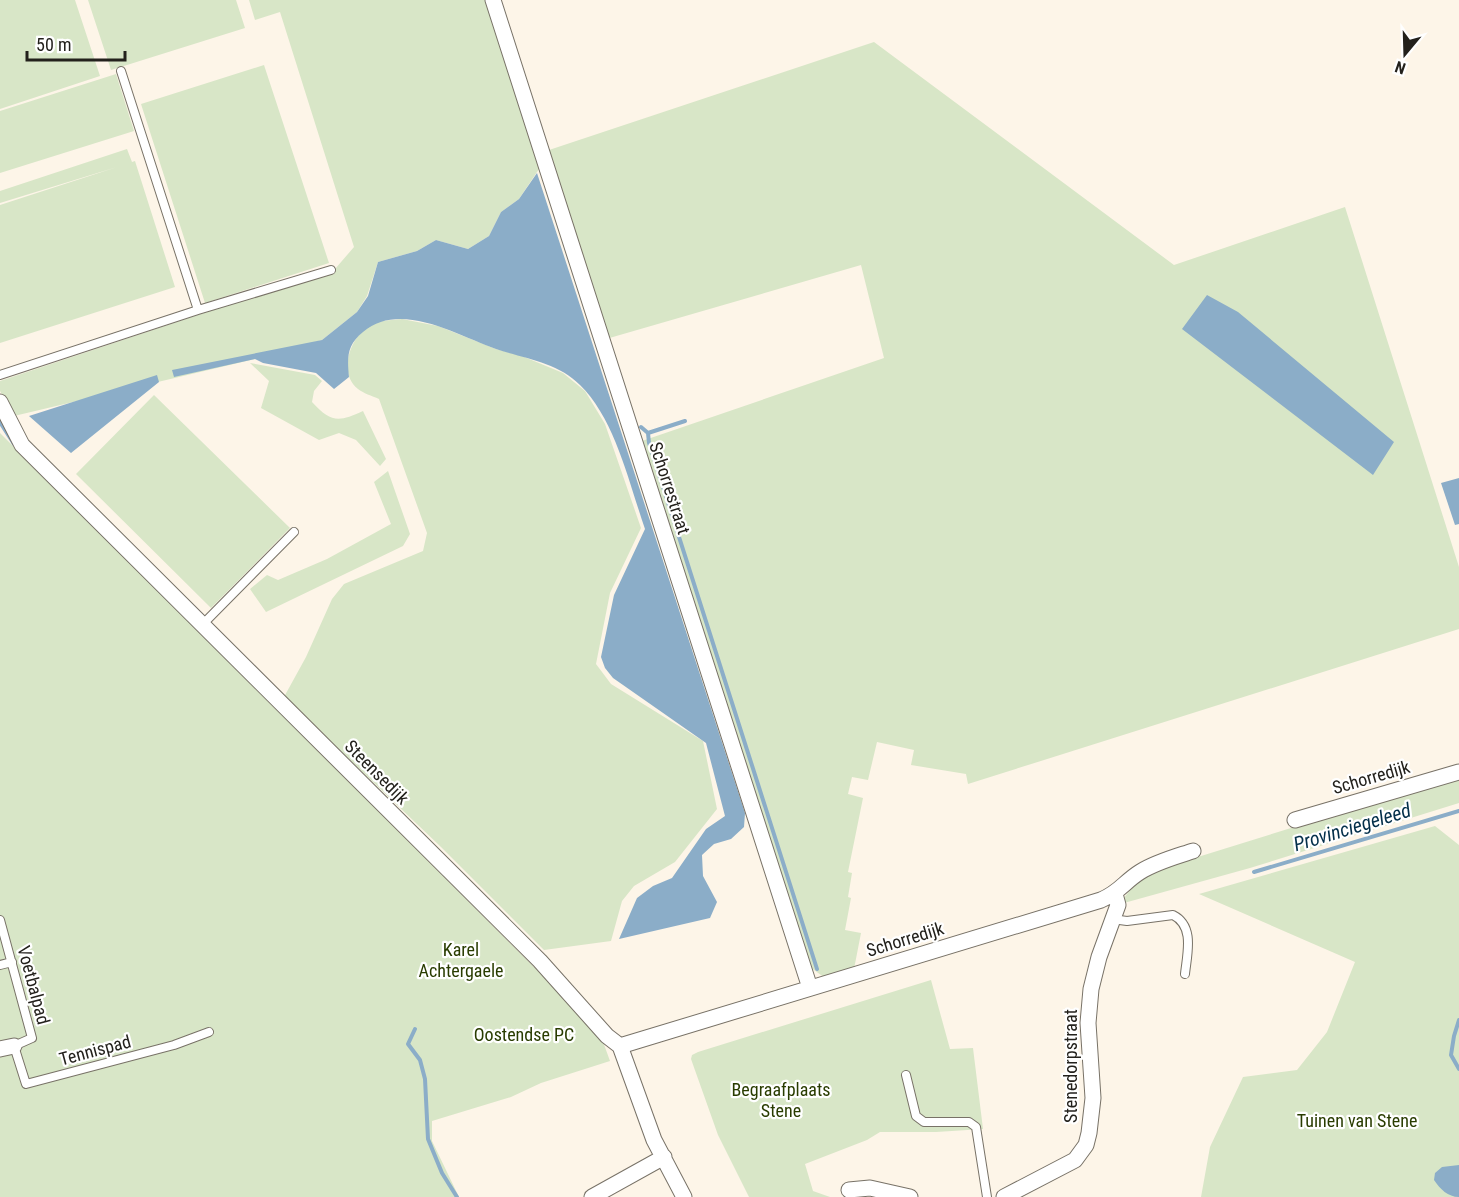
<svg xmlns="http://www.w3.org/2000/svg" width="1459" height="1197" viewBox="0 0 1459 1197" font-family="'Roboto Condensed',sans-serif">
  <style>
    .green { fill: #d8e6c7 }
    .water { fill: #8badc8 }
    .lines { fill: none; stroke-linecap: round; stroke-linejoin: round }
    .stream { stroke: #8badc8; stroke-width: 4 }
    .lane-casing { stroke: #787267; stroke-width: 10 }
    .street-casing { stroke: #787267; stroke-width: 17 }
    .lane { stroke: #fff; stroke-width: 8 }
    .street { stroke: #fff; stroke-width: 15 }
    .labels { text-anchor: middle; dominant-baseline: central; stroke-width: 4.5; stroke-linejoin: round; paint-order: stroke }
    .street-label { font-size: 18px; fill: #23211c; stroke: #fff }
    .park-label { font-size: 18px; fill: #293c00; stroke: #fff }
    .water-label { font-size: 20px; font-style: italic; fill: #032f4a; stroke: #fff }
  </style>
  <rect width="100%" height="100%" fill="#fdf5e8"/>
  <path class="green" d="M0 0H75L100 76 0 109Z
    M88 0H236L245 28 111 70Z
    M249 0H488L541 166 519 199 501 212 489 236 468 249 436 240 417 251 378 262 367 296 357 312 322 340 255 359 14 416 0 391V381L335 269 354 247 280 12 255 20Z
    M874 42 1174 265 1345 207 1459 567V629L968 784 966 774 911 765 914 750 877 742 868 780 852 777 848 794 863 798 848 872 852 873 848 897 851 898 845 930 861 933 854 969 825 978 810 967 639 442 884 358 861 265 606 339 546 151Z
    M264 65 329 263 205 303 141 104Z
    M116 74 134 131 0 173V111Z
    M127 149 132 162 135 161 175 287 0 343V205L117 167 0 203V191Z
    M402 319 438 326 496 349 522 356 563 373 585 391 605 424 641 528 610 593 596 664 611 684 703 741 717 809 675 862 634 886 622 901 611 941 544 950 441 847 284 697 306 657 332 599 344 584 423 551 427 533 379 399C372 396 363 393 358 389 336 372 352 331 375 323 383 320 394 320 402 319Z
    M250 363 315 375 322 381 314 391 312 402C331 423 339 422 363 411L386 459 380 466 356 440 339 433 319 440 261 408 269 381Z
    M154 395 290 528 211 608 76 474Z
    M0 433 553 986 602 1039 610 1061 541 1083 511 1097 432 1121V1141L459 1197H0Z
    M388 471 410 534 403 546 266 612 250 589 267 575 278 580 327 559 391 524 374 482Z
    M1459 776V803L1250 868 1124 903 1123 899 1143 874Z
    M1435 826 1459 845V1197H1201L1210 1147 1243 1077 1297 1070 1327 1032 1355 962 1199 894Z
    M931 980 950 1049 973 1048 983 1129 936 1132H880L867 1140 805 1164 813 1191 830 1197H749L718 1135 691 1059 692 1055 698 1052Z"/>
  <path class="water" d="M537 173 745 813 744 827 731 839 714 844 702 855 703 876 717 902 710 918 619 939 637 898 653 886 672 878 706 829 725 816 706 743 613 678 605 668 601 657 614 595 645 529C629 483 615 419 580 385 557 362 525 359 496 349 458 336 401 300 363 332 347 345 347 357 349 377L334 389 316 373 263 363 255 359 174 377 172 370 322 340 357 312 368 296 378 262 417 251 436 240 468 249 489 236 501 212 519 199Z
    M1207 295 1238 312 1394 442 1373 475 1182 329Z
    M157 375 159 382 71 453 29 416Z
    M1459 478V524L1455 525 1441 483Z
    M1459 1165V1197C1448 1197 1440 1189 1434 1180L1435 1173 1442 1167Z"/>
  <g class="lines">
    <path class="stream" d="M0 422 14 444
      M641 427 648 433 685 421
      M648 433 649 443 817 969
      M1254 872 1459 811
      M1459 1020 1454 1036 1451 1055 1459 1069
      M415 1029 408 1044 420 1060 425 1079 428 1139 442 1173 457 1197"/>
    <g class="lane-casing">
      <path id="lane" d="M198 310 331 270
        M0 375 198 310 121 71
        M202 625 294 532
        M1112 919 1127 921 1173 915C1195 926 1187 954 1185 974
        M0 920 32 1038 14 1046 26 1084 174 1045 209 1032
        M0 965 12 962
        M906 1075 916 1116 924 1122H969L976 1127 987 1197"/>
    </g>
    <g class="street-casing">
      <path id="street" d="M493 0 810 988
        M0 402 22 445 540 961 607 1036 620 1046 654 1140 684 1197
        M1295 820 1459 772
        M620 1046 1101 900C1120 892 1124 882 1140 872 1156 862 1175 857 1193 851
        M0 1049 14 1046
        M849 1190 870 1188 910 1197
        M592 1197 664 1157
        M1004 1197 1075 1160 1086 1145 1089 1133 1093 1098 1088 1023 1091 989 1099 957 1118 905 1115 894"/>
    </g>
    <use href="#lane" class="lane"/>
    <use href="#street" class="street"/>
  </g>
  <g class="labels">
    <g class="street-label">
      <text transform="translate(670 488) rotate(72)">Schorrestraat</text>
      <text transform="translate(377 772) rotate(45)">Steensedijk</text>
      <text transform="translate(1371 777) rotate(-16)">Schorredijk</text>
      <text transform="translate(905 939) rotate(-17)">Schorredijk</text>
      <text transform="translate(34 985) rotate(75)">Voetbalpad</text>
      <text transform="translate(95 1050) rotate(-15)">Tennispad</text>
      <text transform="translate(1070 1066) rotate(-90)">Stenedorpstraat</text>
    </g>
    <g class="park-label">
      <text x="461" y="949">Karel<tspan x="461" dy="21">Achtergaele</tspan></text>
      <text x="524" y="1034">Oostendse PC</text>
      <text x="781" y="1089">Begraafplaats<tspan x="781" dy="21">Stene</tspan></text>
      <text x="1357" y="1120">Tuinen van Stene</text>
    </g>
    <g class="water-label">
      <text transform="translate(1352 827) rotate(-17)">Provinciegeleed</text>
    </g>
  </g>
  <g transform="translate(1405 54) rotate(199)" stroke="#ffffff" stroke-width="4.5" paint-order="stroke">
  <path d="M0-4.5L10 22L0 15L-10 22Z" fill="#23211c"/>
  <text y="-9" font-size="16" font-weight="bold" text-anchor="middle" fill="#23211c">N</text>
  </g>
  <path d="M27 51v9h98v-9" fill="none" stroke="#23211c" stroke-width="3"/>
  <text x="36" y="51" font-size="18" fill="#23211c" stroke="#ffffff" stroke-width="4.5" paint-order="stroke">50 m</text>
</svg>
